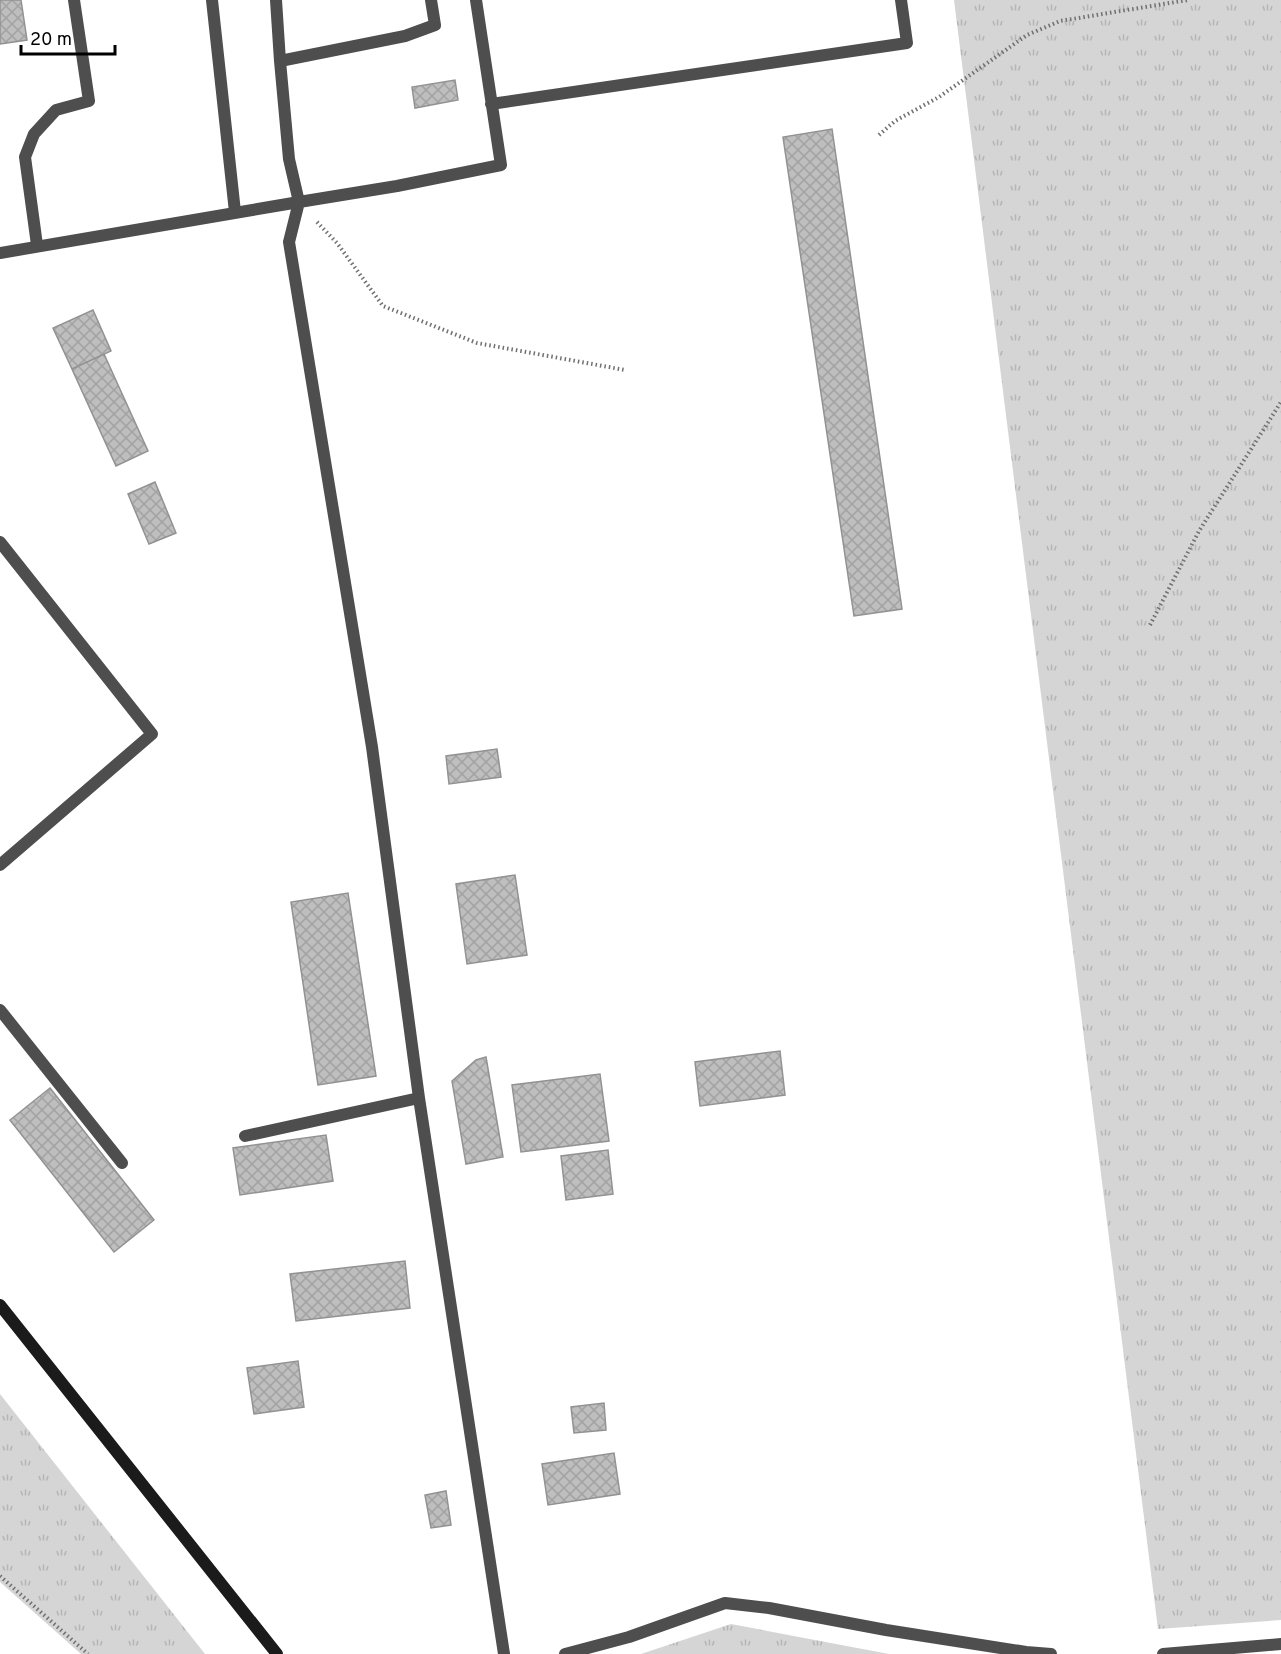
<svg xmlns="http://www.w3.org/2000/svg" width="1281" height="1654" viewBox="0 0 1281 1654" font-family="Overpass,sans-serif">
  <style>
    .grass { fill: url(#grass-tufts) }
    .building { fill: url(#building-cross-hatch); stroke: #929292; stroke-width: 1.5 }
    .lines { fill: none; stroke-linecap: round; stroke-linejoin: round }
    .path { stroke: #707070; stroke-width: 4; stroke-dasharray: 1.5 3; stroke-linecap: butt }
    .lane { stroke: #4e4e4e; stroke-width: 12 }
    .street { stroke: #4e4e4e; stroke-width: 12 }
    .secondary { stroke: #1b1b1b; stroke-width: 12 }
  </style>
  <defs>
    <pattern id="grass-tufts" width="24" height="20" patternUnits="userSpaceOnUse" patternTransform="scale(1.5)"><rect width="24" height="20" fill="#d5d5d5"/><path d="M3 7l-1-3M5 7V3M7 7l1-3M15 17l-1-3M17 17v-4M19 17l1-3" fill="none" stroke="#b5b5b5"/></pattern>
    <pattern id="building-cross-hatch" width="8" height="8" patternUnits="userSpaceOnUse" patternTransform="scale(1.5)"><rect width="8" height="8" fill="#bebebe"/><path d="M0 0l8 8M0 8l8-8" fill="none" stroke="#a2a2a2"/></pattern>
  </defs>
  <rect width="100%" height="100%" fill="#fff"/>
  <path class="grass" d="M954 0H1281V1620L1158 1629Z
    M0 1394 205 1654H81L0 1582Z
    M731 1624 889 1654H641Z"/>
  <path class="building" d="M0 0H21L27 40 0 44Z
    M455 80 458 100 415 108 412 87Z
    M832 129 902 609 854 616 783 137Z
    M93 310 111 351 72 369 53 328Z
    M104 354 148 451 116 466 72 369Z
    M155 482 176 533 149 544 128 494Z
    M497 749 501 777 449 784 446 756Z
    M515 875 527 955 467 964 456 884Z
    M348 893 376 1076 318 1085 291 902Z
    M780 1051 785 1095 700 1106 695 1062Z
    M486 1057 503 1157 466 1164 452 1081 476 1060Z
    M600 1074 609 1141 521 1152 512 1085Z
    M50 1088 154 1220 114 1252 10 1120Z
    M326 1135 333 1181 240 1195 233 1148Z
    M608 1150 613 1194 566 1200 561 1156Z
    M405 1261 410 1308 296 1321 290 1274Z
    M298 1361 304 1407 254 1414 247 1368Z
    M604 1403 606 1430 574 1433 571 1407Z
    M614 1453 620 1494 548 1505 542 1464Z
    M446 1491 451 1525 431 1528 425 1495Z"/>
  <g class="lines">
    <path class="path" d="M879 135 895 121 939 97 1027 35 1060 21 1188 0
      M317 222 337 243 383 306 477 343 625 370
      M1150 625 1199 531 1281 402
      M0 1576 88 1654"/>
    <path class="lane" d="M212 0 235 212
      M276 0 280 61
      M491 104 907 43 901 0
      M299 202 397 186 501 165 476 0
      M37 245 25 157 34 134 56 110 89 101 74 0
      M0 542 152 734 0 865
      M0 1010 122 1163
      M419 1098 372 747 289 242 299 202 289 159 280 61 405 36 435 25 431 0
      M245 1136 419 1098 504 1654"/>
    <path class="street" d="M0 253 299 202
      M565 1654 629 1637 725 1603 769 1608 886 1630 1026 1652 1051 1654
      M1163 1654 1281 1644"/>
    <path class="secondary" d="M0 1305 277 1654"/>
  </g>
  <path d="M21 45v9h94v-9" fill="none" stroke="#000000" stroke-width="3"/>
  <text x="30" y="45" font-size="18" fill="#000000" stroke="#ffffff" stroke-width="4.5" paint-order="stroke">20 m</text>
</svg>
